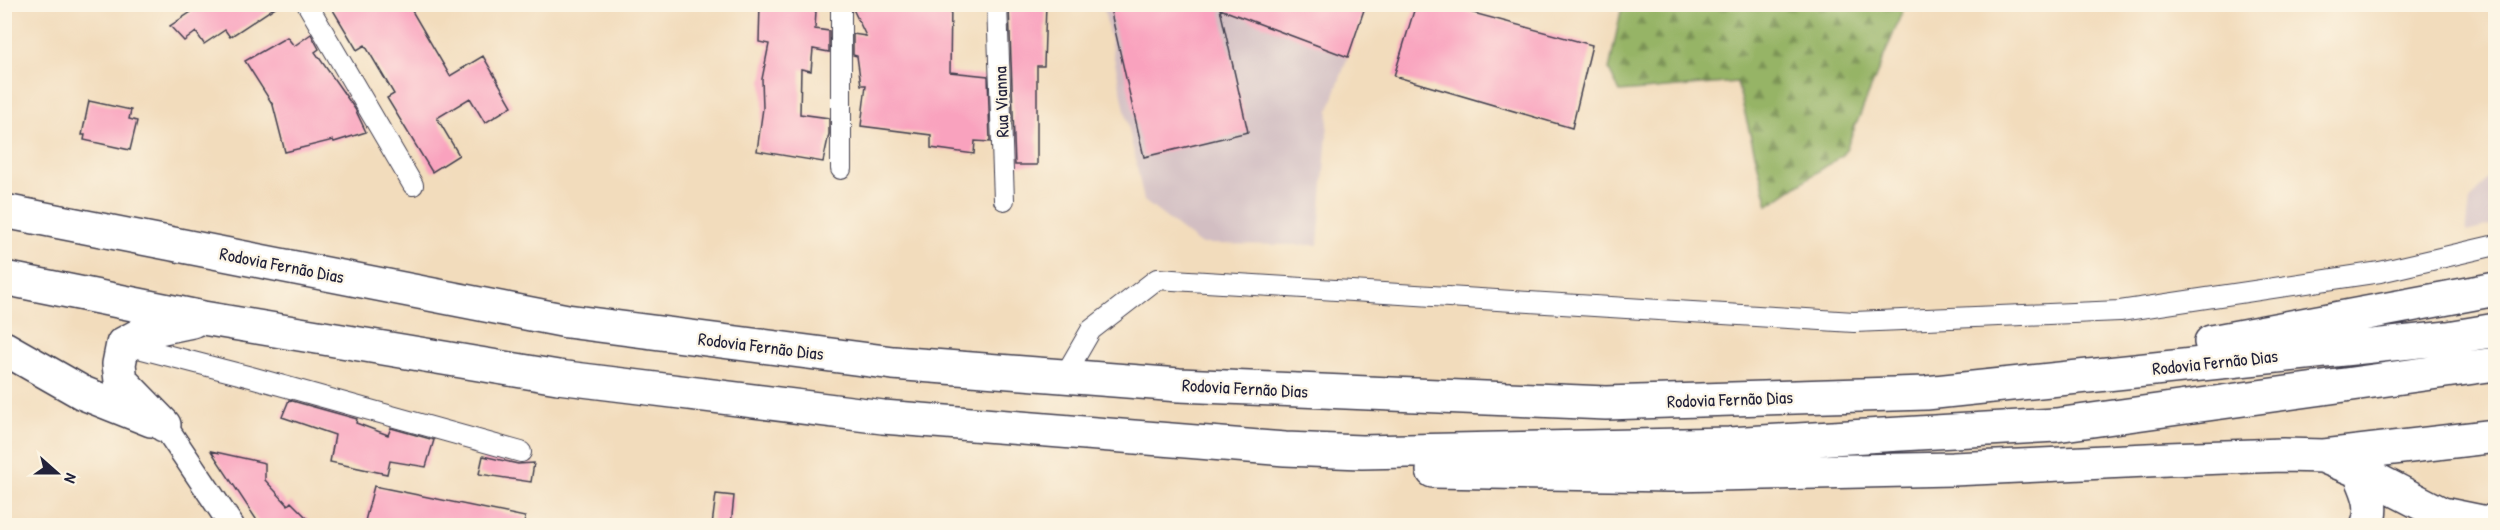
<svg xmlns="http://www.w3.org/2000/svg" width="2500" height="530" viewBox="0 0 2500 530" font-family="'Patrick Hand',sans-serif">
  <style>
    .industrial { fill: #d2bec2 }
    .forest { fill: url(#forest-firs); stroke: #5c6b50; stroke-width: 1.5 }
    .building { fill: #f9a2be }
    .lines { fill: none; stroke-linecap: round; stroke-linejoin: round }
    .minor-casing { stroke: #413e4e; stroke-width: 22 }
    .tertiary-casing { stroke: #413e4e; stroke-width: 27 }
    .motorway-casing { stroke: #413e4e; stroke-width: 36 }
    .minor { stroke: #fff; stroke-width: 20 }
    .tertiary { stroke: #fff; stroke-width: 24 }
    .motorway { stroke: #fff; stroke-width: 33 }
    .labels { text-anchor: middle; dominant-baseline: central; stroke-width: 4.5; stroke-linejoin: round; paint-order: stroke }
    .street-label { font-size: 18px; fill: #22223b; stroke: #fcf5e5 }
  </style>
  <defs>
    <pattern id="forest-firs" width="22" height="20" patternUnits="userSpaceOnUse" patternTransform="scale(1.5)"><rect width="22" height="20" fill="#96b466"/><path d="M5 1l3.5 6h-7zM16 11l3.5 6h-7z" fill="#7a9255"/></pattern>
  </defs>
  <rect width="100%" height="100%" fill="#fcf5e5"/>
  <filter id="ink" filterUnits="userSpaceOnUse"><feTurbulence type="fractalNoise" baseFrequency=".0167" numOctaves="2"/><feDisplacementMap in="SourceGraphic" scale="12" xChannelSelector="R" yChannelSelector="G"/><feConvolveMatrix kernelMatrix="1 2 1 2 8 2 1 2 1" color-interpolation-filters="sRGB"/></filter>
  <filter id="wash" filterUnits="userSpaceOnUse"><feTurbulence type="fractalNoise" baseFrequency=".008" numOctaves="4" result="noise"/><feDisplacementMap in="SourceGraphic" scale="24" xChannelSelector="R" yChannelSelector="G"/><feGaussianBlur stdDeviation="1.35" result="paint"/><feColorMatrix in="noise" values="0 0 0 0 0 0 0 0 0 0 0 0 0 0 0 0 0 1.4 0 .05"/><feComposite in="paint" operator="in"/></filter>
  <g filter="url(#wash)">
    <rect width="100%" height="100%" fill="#f2dcbc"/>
    <path class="industrial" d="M1103 5H1366L1329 110 1318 245 1200 244 1144 201Z
      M2495 168V225L2466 232 2470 201Z"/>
    <path class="forest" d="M1633 5V4L1905 5 1844 154 1768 205 1737 82 1620 92 1609 70 1621 11Z"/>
    <g id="blocks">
      <path class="building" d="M186 4H280L230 37 225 30 204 44 196 32 184 41 170 26 191 12Z
        M343 4H408L450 76 483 56 512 106 485 123 470 98 437 118 459 155 432 172 387 98 394 94 365 45 357 50 333 10Z
        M760 4H804L803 9 816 11 815 29 829 31V52L813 49 811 71 801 69 800 114 829 118V134L823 162 757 151 763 108 762 79 769 44 759 42Z
        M853 4H951L950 72 988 76 990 142 975 141 974 154 931 148V135L861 126 866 85H861L857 56 853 55V34L866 36 853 9Z
        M1024 4H1046L1044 66H1037V165H1015L1009 7 1024 8Z
        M1109 4H1366L1348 57 1220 9 1248 132 1144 157Z
        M1416 4H1440L1592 45 1572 128 1394 76Z
        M311 34 319 49 315 52 355 109 366 132 334 142 333 140 285 152 273 105 245 61 287 37 294 46Z
        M89 101 131 110 129 119 137 121 130 150 84 140 85 135H82Z
        M289 400 357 419 356 423 388 435 391 428 434 440 426 467 390 461 387 474 330 462 335 435 282 417Z
        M211 451 265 463V480L288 505 291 502 314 525H260Z
        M483 456 518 464 534 463 531 482 479 474Z
        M374 486 525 517 524 525H364Z
        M716 494 734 496 731 525H712Z"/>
    </g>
  </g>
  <g filter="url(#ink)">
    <use href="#blocks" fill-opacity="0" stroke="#413e4e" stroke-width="1.5"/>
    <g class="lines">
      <g class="minor-casing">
        <path id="minor" d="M307 4 413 185
          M841 4V169
          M997 4 1004 200
          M123 344 251 377 521 452
          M1065 375 1091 330 1157 279 1854 322 2120 311 2380 272 2496 245"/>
      </g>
      <g class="tertiary-casing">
        <path id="tertiary" d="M164 425 232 526"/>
      </g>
      <g class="motorway-casing">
        <path id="motorway" d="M4 211 567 321 893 363 1179 385 1606 403 1926 393 2448 338 2496 330
          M4 278 203 318 558 377 883 417 1285 449 1362 452 1729 444 2056 425 2496 364
          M2211 342 2496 289
          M4 348 83 393 151 420
          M164 425 121 381 119 364 123 344 149 330 192 321
          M2325 457 2359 471 2442 514 2496 525
          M1433 471 1671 475 1953 469 2168 459 2283 455 2324 456 2496 436
          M2359 471C2367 490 2376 506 2367 526"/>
      </g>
      <use href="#minor" class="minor"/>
      <use href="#tertiary" class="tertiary"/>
      <use href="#motorway" class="motorway"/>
    </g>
  </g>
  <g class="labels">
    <g class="street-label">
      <text transform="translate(1001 102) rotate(-92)">Rua Vianna</text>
      <text transform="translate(282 265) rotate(11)">Rodovia Fernão Dias</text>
      <text transform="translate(761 346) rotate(7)">Rodovia Fernão Dias</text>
      <text transform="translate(2215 362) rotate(-6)">Rodovia Fernão Dias</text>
      <text transform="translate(1245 388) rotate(3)">Rodovia Fernão Dias</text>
      <text transform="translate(1730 399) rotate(-2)">Rodovia Fernão Dias</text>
    </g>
  </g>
  <rect width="2500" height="530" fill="none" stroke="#fcf5e5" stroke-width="24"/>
  <g transform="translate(57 473) rotate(111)" stroke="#fcf5e5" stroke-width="4.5" paint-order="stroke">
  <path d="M0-4.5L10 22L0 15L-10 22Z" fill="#22223b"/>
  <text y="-9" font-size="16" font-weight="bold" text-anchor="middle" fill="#22223b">N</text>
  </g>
</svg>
